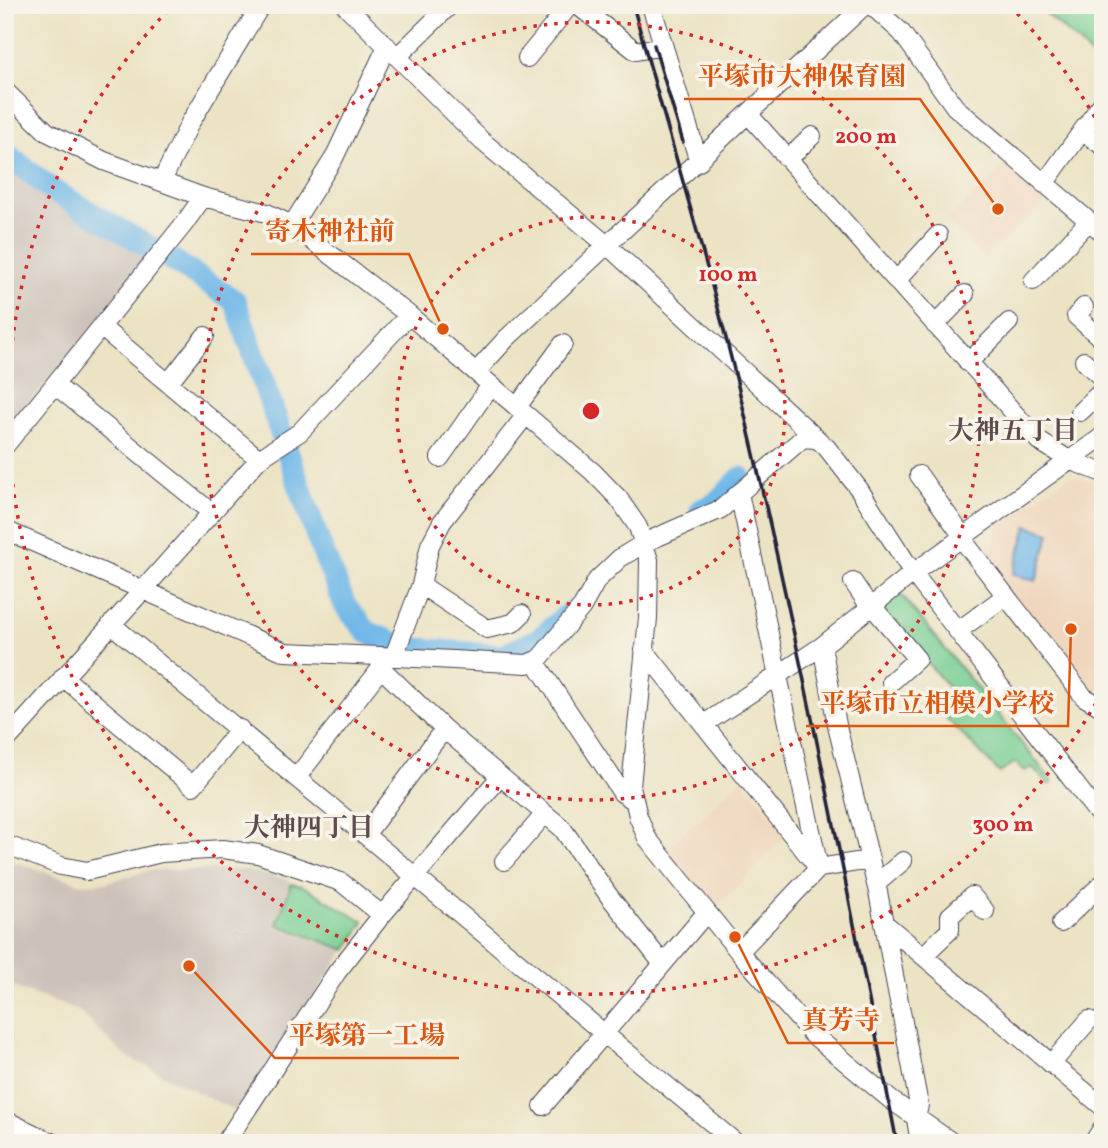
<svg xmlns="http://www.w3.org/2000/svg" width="1108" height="1148" viewBox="0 0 1108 1148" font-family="Vollkorn,'Noto Serif JP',serif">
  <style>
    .built { fill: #efd6bc }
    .industrial { fill: #cdc2b9 }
    .green { fill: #77ce93; stroke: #4c7867; stroke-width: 2 }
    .water { fill: #70b8e8; stroke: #496d92; stroke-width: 2 }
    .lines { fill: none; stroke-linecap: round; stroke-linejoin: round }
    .river { stroke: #70b8e8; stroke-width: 23 }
    .minor-casing { stroke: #403f50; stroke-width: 20 }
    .minor { stroke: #fff; stroke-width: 18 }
    .rail { stroke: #22223b; stroke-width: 3.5 }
    .ring { fill: none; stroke: #d62828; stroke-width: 3.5; stroke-dasharray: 3.5 7 }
    .labels { text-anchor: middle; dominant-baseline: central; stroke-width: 7; stroke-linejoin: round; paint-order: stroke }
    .neighbourhood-label { font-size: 26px; font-weight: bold; fill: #5f4b4e; stroke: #f7f3e8 }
    .centre { fill: #d62828; stroke: #f7f3e8; stroke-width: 3.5 }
    .ring-label { font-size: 21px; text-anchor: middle; font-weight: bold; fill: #d62828; stroke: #f7f3e8; stroke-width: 7; stroke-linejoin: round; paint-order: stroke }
    .leader { fill: none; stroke: #de560e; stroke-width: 2.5 }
    .callout-dot { fill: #de560e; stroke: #f7f3e8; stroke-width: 2.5 }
    .callout-label { font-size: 26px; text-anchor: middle; font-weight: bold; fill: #de560e; stroke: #f7f3e8; stroke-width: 7; stroke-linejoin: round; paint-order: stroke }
  </style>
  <rect width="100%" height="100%" fill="#f7f3e8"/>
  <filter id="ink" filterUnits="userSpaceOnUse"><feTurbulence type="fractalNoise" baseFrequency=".0143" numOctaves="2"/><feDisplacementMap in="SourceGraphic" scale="14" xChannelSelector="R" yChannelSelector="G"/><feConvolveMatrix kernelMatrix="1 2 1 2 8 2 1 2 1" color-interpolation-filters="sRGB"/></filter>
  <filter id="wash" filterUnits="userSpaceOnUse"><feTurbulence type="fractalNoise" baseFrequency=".00686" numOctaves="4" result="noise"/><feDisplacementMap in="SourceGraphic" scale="28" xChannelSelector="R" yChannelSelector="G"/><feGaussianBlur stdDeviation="1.57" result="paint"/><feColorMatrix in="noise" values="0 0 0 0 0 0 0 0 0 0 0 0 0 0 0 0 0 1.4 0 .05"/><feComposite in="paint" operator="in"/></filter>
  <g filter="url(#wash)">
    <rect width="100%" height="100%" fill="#ece3c4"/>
    <path class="built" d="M1008 163 1048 198 984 257 947 220Z
      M1075 476 1103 485V700L1090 693 988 564 999 526 1066 478Z
      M742 779 788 834 713 911 664 851Z"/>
    <path class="industrial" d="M5 155 53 192 155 251 5 433Z
      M5 859 82 884 104 883 152 870H245L290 880 275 927 344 951 237 1112 124 1055 79 1011 8 985 5 989Z"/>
    <path class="green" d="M1037 5H1103V66Z
      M899 592 1053 782 1049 785 1032 767 1024 771 1015 762 1000 773 945 717 948 694 952 691 884 613 888 599Z
      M291 884 303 886 364 922 346 950 277 925Z"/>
    <path class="water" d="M1027 526 1050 533 1036 581 1013 574Z"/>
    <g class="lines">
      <path class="river" d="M5 153 55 192 177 263 235 301 320 545 345 605 367 632 406 648 503 656 539 639 572 611
        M701 510 715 504 741 478"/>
    </g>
  </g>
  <g filter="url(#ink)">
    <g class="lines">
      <g class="minor-casing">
        <path id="minor" d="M345 5 482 141 607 245 827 448 859 489 913 573 1103 820
          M577 5 636 51 663 46
          M651 5 699 162
          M871 5 901 32 955 107 1103 233
          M398 56 450 5
          M527 58 570 5
          M5 91 47 132 104 161 203 197 267 213 292 225 409 315 593 472 619 499 638 527 649 560 648 618 631 786 638 816 647 838 739 952 811 1033 891 1100 953 1143
          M749 115 1039 441 1069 460 1103 473
          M1083 132 1103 146
          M788 159 812 136
          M162 181 190 123 261 5
          M1044 184 1103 102
          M292 225 334 158 387 46
          M896 281 938 235
          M1033 281 1088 222
          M1084 307 1076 316 1103 340
          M935 325 965 294
          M101 327 259 459
          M1084 361 1103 379
          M968 363 1009 322
          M476 372 506 339 865 5
          M169 382 205 336
          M55 385 212 513
          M517 407 563 344
          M1080 412 1103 390
          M5 446 184 224 203 197
          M440 458 491 385
          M919 475 964 538
          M739 493 819 868
          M5 530 143 590 5 742
          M962 539 1084 697 1103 708
          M853 582 870 607
          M421 585 487 629 513 623 522 614
          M872 606 917 659 891 682
          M111 624 736 1143
          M958 631 1004 597
          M822 646 838 730 878 892 919 1105 916 1119 920 1143
          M644 650 817 866
          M379 656 285 652 143 590 259 459 300 432 409 315
          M394 656 421 585 430 545 442 522 526 415
          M535 661 622 793 633 800
          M63 677 193 786 240 729
          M704 724 822 646 913 573 1103 436
          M297 777 381 668
          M366 834 444 729
          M5 844 61 866 87 871 161 853 223 849 258 854 341 882 382 915 500 777
          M504 861 545 814
          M876 884 903 861
          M706 913 663 964 609 896 562 828 444 729 381 668 379 656 527 664 539 659 582 607 597 580 620 558 646 542 721 509 803 438 815 439
          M884 923 1103 1107
          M1061 923 1103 883
          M739 952 819 868 870 860
          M923 956 950 930V916L972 896 985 911
          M1051 1064 1089 1020
          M543 1106 663 964
          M5 1120 53 1143
          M225 1143 337 972 382 915
          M1093 1143 1103 1127"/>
      </g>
      <use href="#minor" class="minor"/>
      <path class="rail" d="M633 5C668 134 708 261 739 390 798 639 848 891 897 1143
        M654 45 683 142"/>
    </g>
  </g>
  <g class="ring">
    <circle cx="591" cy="411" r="194"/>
    <circle cx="591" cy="411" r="389"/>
    <path d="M1101 694A583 583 0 1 1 172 6M1010 6A583 583 0 0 1 1101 128"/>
  </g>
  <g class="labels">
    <g class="neighbourhood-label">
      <text x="1013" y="432">大神五丁目</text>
      <text x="309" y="829">大神四丁目</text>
    </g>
  </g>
  <circle cx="591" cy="411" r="10" class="centre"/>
  <g class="ring-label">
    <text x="866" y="143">200 m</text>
    <text x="728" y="281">100 m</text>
    <text x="1003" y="831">300 m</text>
  </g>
  <path class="leader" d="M998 209L920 99H684M443 329L409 254H251M1071 629L1068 726H806M735 937L788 1043H894M189 966L275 1058H459"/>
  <g class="callout-dot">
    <circle cx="998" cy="209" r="7"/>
    <circle cx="443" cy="329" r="7"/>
    <circle cx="1071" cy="629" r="7"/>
    <circle cx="735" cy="937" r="7"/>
    <circle cx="189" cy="966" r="7"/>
  </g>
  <g class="callout-label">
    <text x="802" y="85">平塚市大神保育園</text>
    <text x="330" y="240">寄木神社前</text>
    <text x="937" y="712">平塚市立相模小学校</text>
    <text x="841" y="1029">真芳寺</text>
    <text x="367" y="1044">平塚第一工場</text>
  </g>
  <rect width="1108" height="1148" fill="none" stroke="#f7f3e8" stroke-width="28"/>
</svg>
